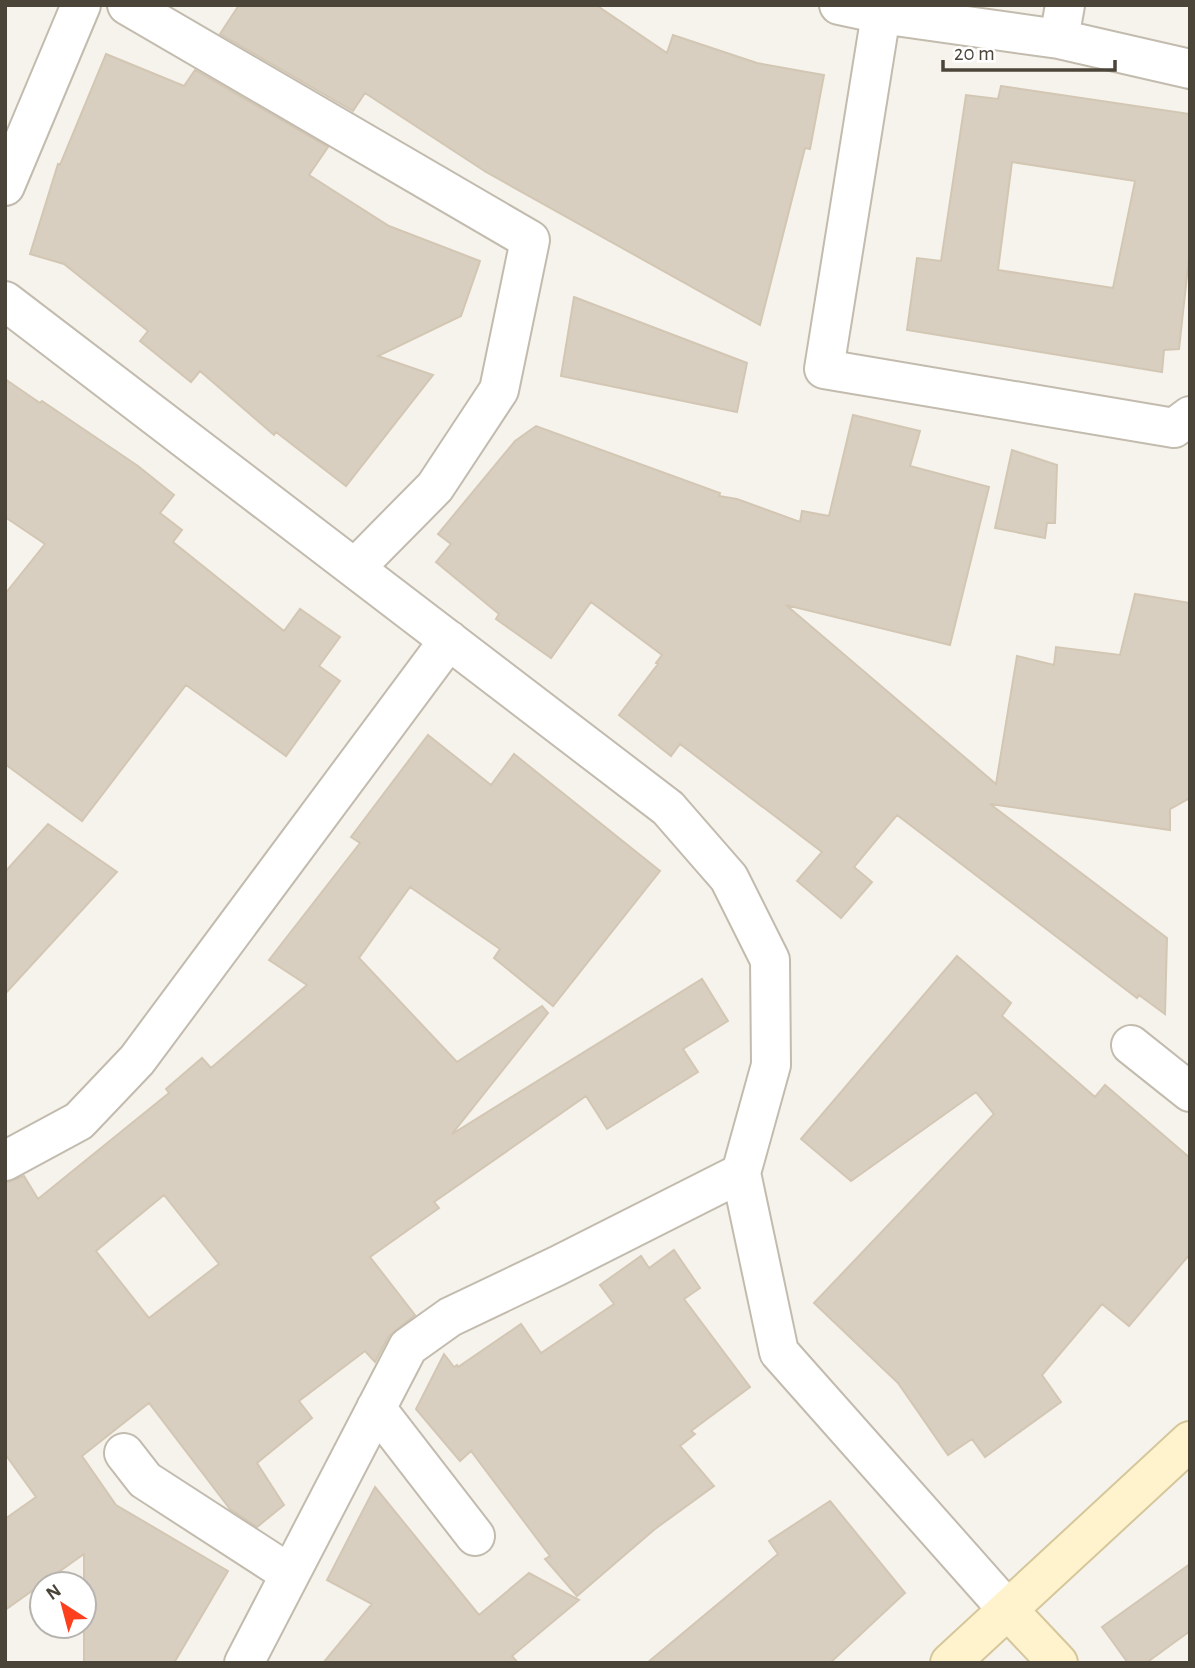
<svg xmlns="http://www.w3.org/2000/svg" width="1195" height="1668" viewBox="0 0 1195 1668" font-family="'Alegreya Sans',sans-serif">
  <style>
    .building { fill: #d8cfc1; stroke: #d3c7b4; stroke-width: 2; fill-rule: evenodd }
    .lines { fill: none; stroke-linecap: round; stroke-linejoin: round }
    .street-casing { stroke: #c2bbae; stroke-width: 42 }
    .secondary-casing { stroke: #d6c79b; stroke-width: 42 }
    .street { stroke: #fff; stroke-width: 38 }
    .secondary { stroke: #fff3cd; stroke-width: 38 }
  </style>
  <rect width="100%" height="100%" fill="#f6f3ec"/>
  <path class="building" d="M239 5H596L667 53 673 35 757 63 824 75 810 149 805 148 760 325 486 172 365 93 353 111 220 34Z
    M106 54 184 86 195 70 328 147 309 175 389 226 480 261 461 316 378 356 433 375 346 486 276 432 274 435 200 371 191 382 140 341 148 331 64 264 30 254 58 164 60 165Z
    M1001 86 1190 114V248L1179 349 1164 350 1162 372 907 330 917 258 941 261 966 95 998 99ZM1012 162 1135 181 1113 288 998 270Z
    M574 297 747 363 737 412 561 376Z
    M5 379 40 403 42 401 138 466 174 495 160 513 182 530 173 542 284 631 300 609 340 637 319 666 340 681 286 756 186 685 82 821 5 764V594L45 544 5 517Z
    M853 415 920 431 910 466 989 487 950 645 786 605 996 784 1017 656 1054 665 1056 647 1120 655 1135 594 1190 603V798L1170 809V830L990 804 1167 938 1165 1014 1139 995 1137 998 897 815 854 867 872 882 841 918 797 881 822 852 680 744 671 756 619 715 658 664 656 663 662 655 591 602 551 658 496 619 499 614 436 562 451 544 438 534 515 441 536 426 720 493 719 496 737 499 800 522 802 511 829 516Z
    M1012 450 1057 465 1055 523H1047L1045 538 995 528Z
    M428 735 491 785 514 754 660 871 553 1006 494 958 500 949 410 887 359 958 457 1062 542 1006 548 1013 452 1134 702 979 728 1021 683 1049 698 1072 607 1129 586 1096 434 1202 439 1208 370 1257 415 1315 389 1336 375 1362 365 1351 299 1401 312 1418 257 1463 284 1505 257 1527 230 1509 149 1403 82 1456 116 1505 228 1571 174 1663H84V1554L5 1610V1519L36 1497 5 1454V1183L24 1176 38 1199 169 1093 166 1089 202 1058 211 1068 307 985 269 960 360 843 351 837ZM164 1195 219 1264 149 1318 96 1251Z
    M48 824 117 872 5 994V872Z
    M957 956 1011 1003 1002 1016 1095 1097 1105 1085 1190 1158V1254L1129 1326 1102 1304 1042 1375 1061 1402 985 1457 972 1439 948 1455 898 1383 814 1303 994 1114 976 1092 851 1181 801 1139Z
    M674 1250 700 1288 684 1299 750 1387 691 1431 695 1434 680 1446 714 1486 655 1529 577 1596 545 1559 550 1556 471 1451 460 1461 416 1409 444 1354 454 1367 457 1365 458 1367 521 1324 541 1353 614 1304 600 1285 641 1256 649 1268Z
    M375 1487 479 1615 529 1573 579 1600 512 1656 518 1663H323L372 1604 327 1580Z
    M830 1501 905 1593 830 1663H647L778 1554 769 1541Z
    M1190 1564V1631L1146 1663H1128L1102 1627Z"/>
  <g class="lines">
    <g class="street-casing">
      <path id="street" d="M127 5 530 240 499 390 435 487 355 568
        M839 5 881 14 1059 39 1190 69
        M881 14 824 369 1174 428 1190 416
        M1059 39 1065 5
        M5 186 81 5
        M5 301 668 808 729 878 770 960 771 1065 741 1173 779 1352 1008 1610
        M1131 1045 1190 1092
        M5 1161 79 1121 137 1060 449 640
        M376 1408 475 1536
        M124 1453 145 1480 290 1574
        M244 1663 408 1347 450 1317 557 1266 741 1173"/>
    </g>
    <g class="secondary-casing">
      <path id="secondary" d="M1008 1610 1058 1663
        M950 1663 1190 1441"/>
    </g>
    <use href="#street" class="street"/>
    <use href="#secondary" class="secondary"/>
  </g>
  <rect width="1195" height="1668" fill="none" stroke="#4b4439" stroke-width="14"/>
  <g transform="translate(63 1605) rotate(324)"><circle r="33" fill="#ffffff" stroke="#b7b4b0" stroke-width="2"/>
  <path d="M0-5L12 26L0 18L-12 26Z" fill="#fc3f1d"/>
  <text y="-10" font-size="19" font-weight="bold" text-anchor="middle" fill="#4b4439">N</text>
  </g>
  <path d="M943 60v10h172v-10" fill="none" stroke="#4b4439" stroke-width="3.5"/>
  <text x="954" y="60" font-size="21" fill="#4b4439" stroke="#ffffff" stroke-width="5" paint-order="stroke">20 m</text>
</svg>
